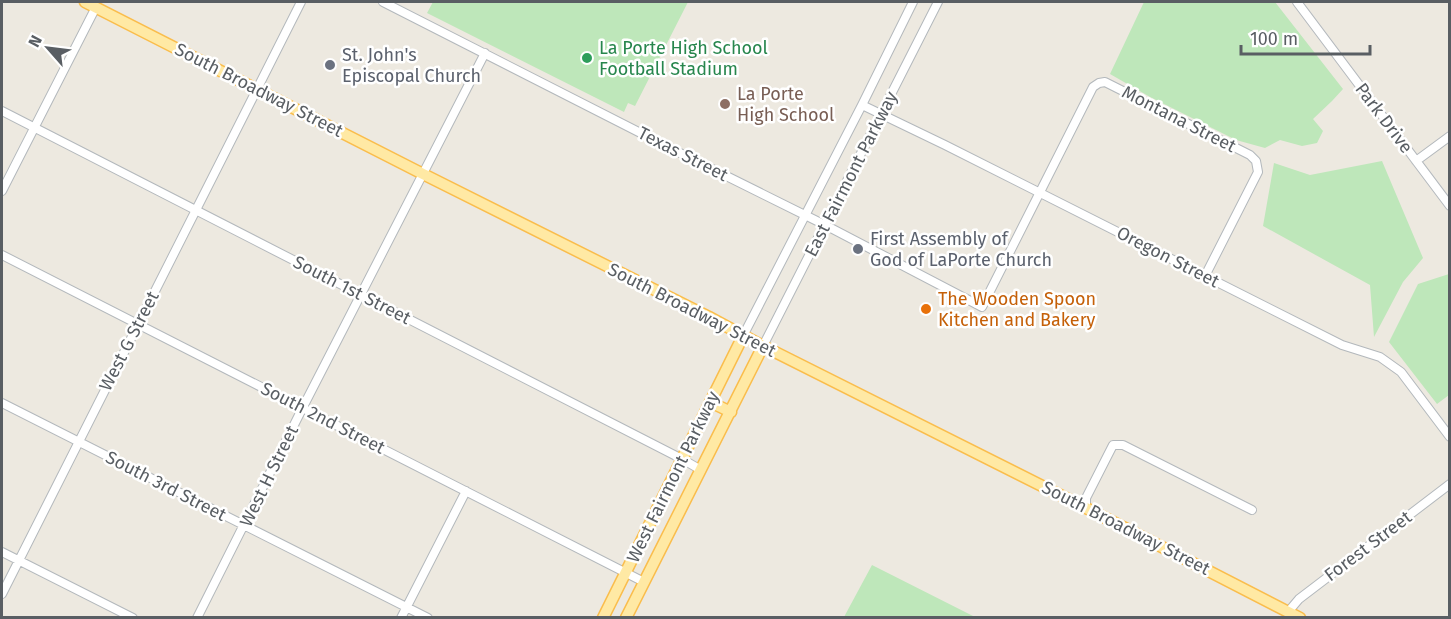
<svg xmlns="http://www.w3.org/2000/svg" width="1451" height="619" viewBox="0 0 1451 619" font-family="'Fira Sans',sans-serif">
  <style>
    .green { fill: #bee7ba }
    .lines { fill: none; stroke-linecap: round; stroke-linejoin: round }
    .minor-casing { stroke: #b3b8bc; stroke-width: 10 }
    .major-casing { stroke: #fabd4c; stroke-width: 13 }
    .minor { stroke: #fff; stroke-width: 8 }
    .major { stroke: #ffe9a4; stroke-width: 10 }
    .leisure-dot { fill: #2e9e5b; stroke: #fff; stroke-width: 2 }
    .worship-dot { fill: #6b7280; stroke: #fff; stroke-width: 2 }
    .education-dot { fill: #8d6e63; stroke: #fff; stroke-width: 2 }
    .food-dot { fill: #e8710a; stroke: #fff; stroke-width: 2 }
    .labels { text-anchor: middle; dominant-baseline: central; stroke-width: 5; stroke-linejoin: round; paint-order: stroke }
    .leisure-label { font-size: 18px; fill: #27864d; stroke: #fff; text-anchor: start }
    .worship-label { font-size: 18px; fill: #5b616d; stroke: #fff; text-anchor: start }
    .street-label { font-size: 18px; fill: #595e63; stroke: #fff }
    .education-label { font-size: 18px; fill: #785e54; stroke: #fff; text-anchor: start }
    .food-label { font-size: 18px; fill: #c56008; stroke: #fff; text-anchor: start }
  </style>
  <rect width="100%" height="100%" fill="#ede9e0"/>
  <path class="green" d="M433 2H688L635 106 628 103 624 112 427 13Z
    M1144 2H1275L1343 89 1332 101 1313 119 1323 131 1317 143 1302 146 1280 140 1265 148 1236 140 1150 97 1110 74Z
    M1382 161 1423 258 1403 282 1374 337 1370 285 1263 226 1274 163 1310 175Z
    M1449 274V395L1437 404 1389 342 1418 284Z
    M872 565 975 617H844Z"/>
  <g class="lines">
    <g class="minor-casing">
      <path id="minor" d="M383 2 676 151 825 225 982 307 1093 87 1099 83 1105 82 1250 155 1256 161 1258 172 1205 276
        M1297 2 1450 206
        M862 105 945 145 1342 345 1380 357 1401 372 1450 437
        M2 111 682 459 701 470
        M1416 161 1450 136
        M2 191 96 7
        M2 255 644 582
        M743 336 862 105 913 2
        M763 346 938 2
        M2 403 428 618
        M1086 508V498L1113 445H1123L1252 510
        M2 552 133 618
        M2 594 301 2
        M1288 612 1299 599 1450 484
        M197 618 303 407 485 53
        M401 618 466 491"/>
    </g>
    <g class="major-casing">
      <path id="major" d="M85 2 423 174 709 317 763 346 1086 508 1300 618
        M710 402 731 412
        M603 618 743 336
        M626 618 763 346"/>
    </g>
    <use href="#minor" class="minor"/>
    <use href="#major" class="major"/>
  </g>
  <circle class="leisure-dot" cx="587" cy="58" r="6"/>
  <g class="worship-dot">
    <circle cx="330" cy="65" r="6"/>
    <circle cx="858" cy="249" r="6"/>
  </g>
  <circle class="education-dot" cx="725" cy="104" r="6"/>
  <circle class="food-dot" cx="926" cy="309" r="6"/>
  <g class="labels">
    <g class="leisure-label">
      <text x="599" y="48">La Porte High School<tspan x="599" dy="21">Football Stadium</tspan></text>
    </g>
    <g class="worship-label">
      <text x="342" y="55">St. John's<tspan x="342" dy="21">Episcopal Church</tspan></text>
      <text x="870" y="239">First Assembly of<tspan x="870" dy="21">God of LaPorte Church</tspan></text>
    </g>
    <g class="street-label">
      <text transform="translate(259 90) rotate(27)">South Broadway Street</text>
      <text transform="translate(1384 118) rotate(53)">Park Drive</text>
      <text transform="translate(1179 119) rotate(27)">Montana Street</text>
      <text transform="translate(683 154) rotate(27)">Texas Street</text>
      <text transform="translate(851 174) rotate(-63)">East Fairmont Parkway</text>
      <text transform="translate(1168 257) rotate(27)">Oregon Street</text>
      <text transform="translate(352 290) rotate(27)">South 1st Street</text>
      <text transform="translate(692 310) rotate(27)">South Broadway Street</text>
      <text transform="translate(129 341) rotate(-63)">West G Street</text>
      <text transform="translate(323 418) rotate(27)">South 2nd Street</text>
      <text transform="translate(269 476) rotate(-64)">West H Street</text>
      <text transform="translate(673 477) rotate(-64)">West Fairmont Parkway</text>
      <text transform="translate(166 486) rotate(27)">South 3rd Street</text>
      <text transform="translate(1126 528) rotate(27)">South Broadway Street</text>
      <text transform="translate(1368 546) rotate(-37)">Forest Street</text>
    </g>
    <g class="education-label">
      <text x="737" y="94">La Porte<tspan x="737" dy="21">High School</tspan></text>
    </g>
    <g class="food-label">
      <text x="938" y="299">The Wooden Spoon<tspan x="938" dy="21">Kitchen and Bakery</tspan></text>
    </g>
  </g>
  <rect width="1451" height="619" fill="none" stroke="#595e63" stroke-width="6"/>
  <g transform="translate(48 48) rotate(298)" stroke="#ffffff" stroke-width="4.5" paint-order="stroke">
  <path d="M0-4.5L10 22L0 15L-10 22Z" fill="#595e63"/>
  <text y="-9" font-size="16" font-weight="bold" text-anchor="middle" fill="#595e63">N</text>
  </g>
  <path d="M1241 45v9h129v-9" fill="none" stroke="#595e63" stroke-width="3"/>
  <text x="1250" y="45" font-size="18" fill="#595e63" stroke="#ffffff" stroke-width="4.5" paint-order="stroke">100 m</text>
</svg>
